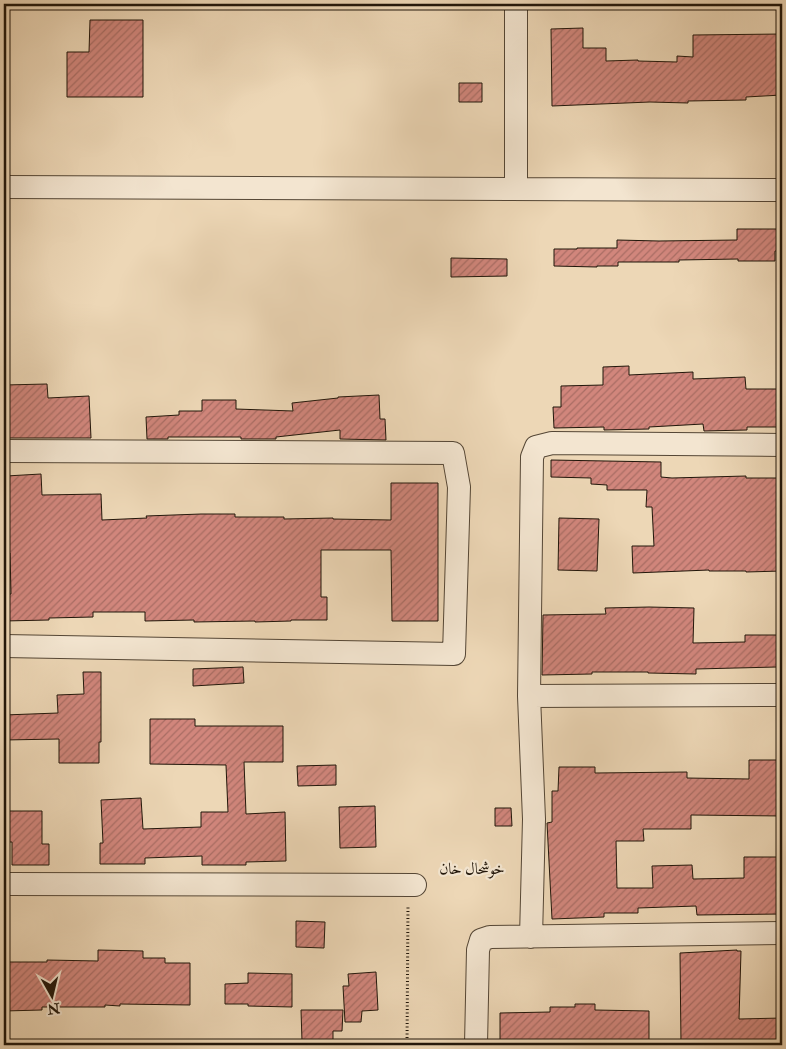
<svg xmlns="http://www.w3.org/2000/svg" width="786" height="1049" viewBox="0 0 786 1049" font-family="'IM FELL Double Pica',Amiri,serif">
  <style>
    .building { fill: url(#building-hatch); stroke: #21160a }
    .lines { fill: none; stroke-linecap: round; stroke-linejoin: round }
    .minor-casing { stroke: #544635; stroke-width: 24 }
    .path { stroke: #21160a; stroke-width: 3; stroke-dasharray: 1 2.5; stroke-linecap: butt }
    .minor { stroke: #f3e5d0; stroke-width: 22 }
    .labels { text-anchor: middle; dominant-baseline: central; stroke-width: 4.5; stroke-linejoin: round; paint-order: stroke }
    .neighbourhood-label { font-size: 16px; fill: #21160a; stroke: #f3e5d0 }
  </style>
  <defs>
    <pattern id="building-hatch" width="6" height="6" patternUnits="userSpaceOnUse" patternTransform="scale(1.25)"><rect width="6" height="6" fill="#d1867c"/><path d="M-1 1l2-2M0 6l6-6M5 7l2-2" fill="none" stroke="#a96d64"/></pattern>
  </defs>
  <rect width="100%" height="100%" fill="#edd7b6"/>
  <filter id="stains"><feTurbulence type="fractalNoise" baseFrequency=".004" numOctaves="4"/><feColorMatrix values="0 0 0 0 .2 0 0 0 0 .09 0 0 0 0 .02 0 0 0 .5 -.17"/></filter>
  <radialGradient id="worn" r=".72"><stop offset=".6" stop-color="#630" stop-opacity="0"/><stop offset="1" stop-color="#630" stop-opacity=".3"/></radialGradient>
  <path class="building" d="M90 20H143V97H67V52H89Z
    M583 28V48H606V61L638 60V61L677 62V56L693 57V35L782 34V95L746 97V100L688 101V103L650 102 552 106 551 29Z
    M459 83H482V102H459Z
    M737 229H782V251H775V261H738V259L679 260V262H618V266H597V267L554 266V249H577V248H617V240L659 241 737 240Z
    M451 258 507 259V276L451 277Z
    M629 366V375L693 372V379L745 377 746 389H782V427H747V430L704 431 703 424 649 427V429L604 430V427L554 428 553 407H561V386L603 385V367Z
    M47 384 48 398 89 396 91 438H4V385Z
    M379 395 380 419H385L386 440 340 439V430L276 437V439H241V437H168V439H147L146 417 179 415V411H202V400H236V409L293 411 292 403 338 398V397Z
    M551 460 661 462V477L672 478 746 476V478H782V571L746 572V571H709V570L633 573 632 546H654L652 507H646L647 490H607V485L591 484V478L551 477Z
    M41 474 42 495 101 494 102 520 147 518 146 516 201 514H235V517H284V519L333 518V519L391 520V483H438V621H392L391 550H321V597H327V620H291V621L255 622V621L194 622V620L145 621V612H93V617L49 618V620L4 621V594H11L10 553H8L6 476Z
    M559 518 599 519 597 571 558 570Z
    M649 607 694 608 693 643 745 642V635H777V667L696 669V674L648 673V672H592V674L542 675 543 615 606 614 605 608Z
    M243 667 244 683 193 686V669Z
    M83 672H101V742H99V763H59V739L4 740V715L58 713 57 695 84 694Z
    M150 719H195V726H283V762H244L246 814 285 812 286 861 246 862V865H202V856L145 858V864H100V843H103L101 800 141 798 143 829 201 827V812H228L226 765 150 764Z
    M749 760H782V816L691 815V829H643L644 841H616L617 888H653L652 866 692 865 693 879 744 878V857H782V914L697 915 696 906 638 908V913H604V917L552 919 547 823 552 822V791H558L559 767H595V773L687 772V778L749 779Z
    M336 765V785L298 786 297 766Z
    M375 806 376 847 340 848 339 807Z
    M495 808H511L512 826H495Z
    M9 811H42V844H49V865H12V842H9Z
    M296 921 325 922 324 948 296 947Z
    M98 950 143 951V958H165V963H190V1005L120 1004V1006L105 1005V1007H42V1010L4 1011V962H47V960L98 961Z
    M737 950V951H741L739 1019 782 1018V1045H681L680 953Z
    M376 972 378 1010 362 1011 361 1022H345L343 986H349L348 974Z
    M248 973 292 974V1007L248 1006V1004H225V984L248 983Z
    M575 1004H595V1010L649 1011V1045H500V1013L550 1012V1007H575Z
    M301 1010H343L342 1031H333V1040L302 1041Z"/>
  <g class="lines">
    <g class="minor-casing">
      <path id="minor" d="M4 187 782 190
        M516 189V4
        M4 451 453 453 459 487 454 654 4 646
        M529 696 782 695
        M4 884 415 885
        M531 937 534 819 529 696 532 457 536 447 552 443 782 445
        M476 1045 478 950 481 940 490 937 782 933"/>
    </g>
    <path class="path" d="M407 1045 408 905"/>
    <use href="#minor" class="minor"/>
  </g>
  <g class="labels">
    <g class="neighbourhood-label">
      <text x="472" y="869">خوشحال خان</text>
    </g>
  </g>
  <rect width="786" height="1049" fill="none" stroke="#edd7b6" stroke-width="20"/>
  <rect x="5" y="5" width="776" height="1039" fill="none" stroke="#21160a" stroke-width="2.5"/>
  <rect x="10" y="10" width="766" height="1029" fill="none" stroke="#21160a"/>
  <g transform="translate(52 996) rotate(172)" stroke="#f3e5d0" stroke-width="4" paint-order="stroke">
  <path d="M0-4L9 19L0 12L-9 19Z" fill="#21160a"/>
  <text y="-8" font-size="14" font-weight="bold" text-anchor="middle" fill="#21160a">N</text>
  </g>
  <rect width="100%" height="100%" filter="url(#stains)"/>
  <rect width="100%" height="100%" fill="url(#worn)"/>
</svg>
